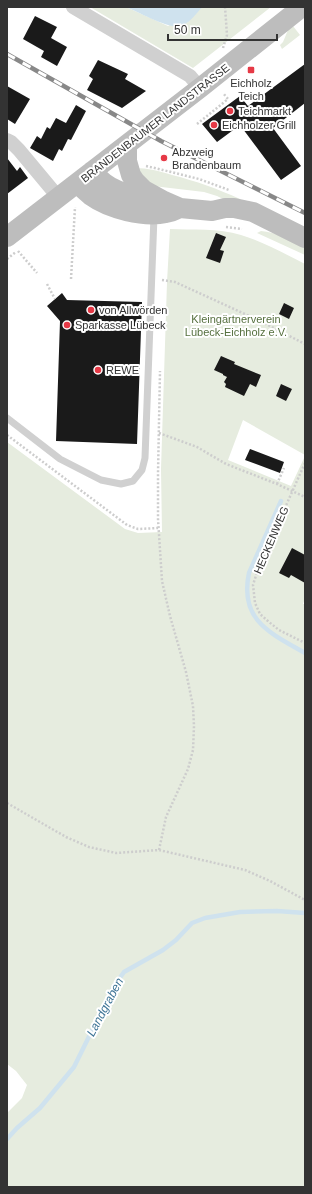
<svg xmlns="http://www.w3.org/2000/svg" width="312" height="1194" viewBox="0 0 312 1194" font-family="Helvetica,sans-serif">
  <style>
    .green { fill: #e6ecdf }
    .water { fill: #cfe2ee }
    .lines { fill: none; stroke-linecap: round; stroke-linejoin: round }
    .stream { stroke: #cfe2ee; stroke-width: 4.5 }
    .building { fill: #1a1a1a }
    .path { stroke: #cdcdcd; stroke-width: 2.5; stroke-dasharray: 2 2; stroke-linecap: butt }
    .lane { stroke: #d0d0d0; stroke-width: 7 }
    .street { stroke: #d0d0d0; stroke-width: 14 }
    .secondary { stroke: #bdbdbd; stroke-width: 20 }
    .rail-casing { stroke: #888; stroke-width: 4.5 }
    .rail { stroke: #fff; stroke-width: 3; stroke-dasharray: 9; stroke-linecap: butt }
    .poi-dot { fill: #e63946; stroke: #fff; stroke-width: 1.5 }
    .labels { text-anchor: middle; dominant-baseline: central; stroke-width: 4; stroke-linejoin: round; paint-order: stroke }
    .poi-label { font-size: 11px; fill: #333; stroke: #fff; text-anchor: start }
    .street-label { font-size: 11px; fill: #333; stroke: #fff }
    .park-label { font-size: 11px; fill: #56703f; stroke: #fff }
    .water-label { font-size: 12px; font-style: italic; fill: #3f7597; stroke: #fff }
  </style>
  <rect width="100%" height="100%" fill="#fff"/>
  <path class="green" d="M90 7H126L168 26 202 7H271L193 68Z
    M293 26 300 35 282 49 280 45 283 42 288 30Z
    M135 168C148 168 159 171 172 175 196 181 218 189 240 199L241 201 223 199 217 196 204 192 153 186Z
    M170 229C193 230 218 228 241 235 262 241 285 254 305 264V455L243 420 228 460 291 486 305 456V598L303 604H305V1187H7V1113L22 1098 27 1085 16 1071 7 1064V442L125 529 138 533 162 532 161 469 167 282Z
    M261 231C276 232 291 240 305 246V255L257 233Z"/>
  <path class="water" d="M126 7H202C197 13 189 24 180 26 168 29 139 12 126 7Z"/>
  <g class="lines">
    <path class="stream" d="M281 501 249 573C239 620 270 633 305 653
      M7 1139 17 1128 40 1108 74 1067 114 986 124 972 163 950 176 940 192 923 205 918 240 912 277 911 305 913"/>
  </g>
  <path class="building" d="M35 16 57 27 51 38 67 47 57 66 41 57 44 51 23 39Z
    M98 60 128 74 125 79 146 91 122 108 87 90 93 79 89 76Z
    M305 64V103L273 128 301 166 281 180 240 125 217 142 202 124 240 96 248 106Z
    M7 86 30 99 15 124 7 119Z
    M76 105 86 111 71 140 68 139 62 151 59 149 53 161 30 148 37 136 41 139 47 127 50 129 56 118 66 123Z
    M7 158 17 171 20 167 28 178 7 194Z
    M216 233 226 237 220 250 224 251 220 263 206 258Z
    M62 293 67 300 142 302 137 444 56 441 60 321 47 306Z
    M284 303 294 308 289 319 279 314Z
    M221 356 235 362 234 364 261 375 256 387 250 384 244 396 225 387 226 384 224 382 227 377 223 375V374L214 370Z
    M281 384 292 389 286 401 276 396Z
    M250 449 284 462 280 473 245 460Z
    M292 548 305 555V583L291 575 289 578 279 573Z"/>
  <g class="lines">
    <path class="path" d="M223 48 227 35 225 7
      M197 124 228 99 223 93
      M146 166 163 170 199 179 229 190
      M226 227 242 229
      M18 251 37 273
      M7 259 16 252
      M71 279 75 207
      M162 280 175 282 258 320 305 344
      M47 284 55 299
      M159 433 197 447 226 464 277 484 305 497
      M7 435 127 525 138 529 158 528
      M305 463 259 566 253 585 255 603 260 614 269 622 279 630 305 643
      M277 484 284 468
      M7 803 66 837 89 847 116 853 159 850 245 870 270 881 305 900
      M159 850 166 817 188 769 193 750 194 726 193 706 186 672 170 616 162 581 158 519V473L160 371"/>
    <path class="lane" d="M7 418 60 459 101 480 121 484 133 481 142 470 145 458 154 216"/>
    <path class="street" d="M73 7 190 76 200 88
      M7 140 11 142 19 150 59 198"/>
    <path class="secondary" d="M127 145V161L131 175 135 181 144 190 164 201 180 208 212 211 225 208H234L253 212 305 238
      M92 171C111 193 127 194 154 199
      M78 183C82 188 86 192 91 196 109 209 144 218 166 213 171 212 176 210 180 208
      M7 237 200 88 302 7"/>
    <g class="rail-casing">
      <path id="rail" d="M7 54 161 141 305 213"/>
    </g>
    <use href="#rail" class="rail"/>
  </g>
  <g class="poi-dot">
    <rect x="247" y="66" width="8" height="8" rx="2"/>
    <circle cx="230" cy="111" r="4"/>
    <circle cx="214" cy="125" r="4"/>
    <circle cx="164" cy="158" r="4"/>
    <circle cx="91" cy="310" r="4"/>
    <circle cx="67" cy="325" r="4"/>
    <circle cx="98" cy="370" r="4"/>
  </g>
  <g class="labels">
    <g class="poi-label">
      <text x="251" y="83" text-anchor="middle">Eichholz<tspan x="251" dy="13">Teich</tspan></text>
      <text x="238" y="111">Teichmarkt</text>
      <text x="222" y="125">Eichholzer Grill</text>
      <text x="172" y="152">Abzweig<tspan x="172" dy="13">Brandenbaum</tspan></text>
      <text x="99" y="310">von Allwörden</text>
      <text x="75" y="325">Sparkasse Lübeck</text>
      <text x="106" y="370">REWE</text>
    </g>
    <g class="street-label">
      <text transform="translate(155 123) rotate(-38)">BRANDENBAUMER LANDSTRASSE</text>
      <text transform="translate(271 540) rotate(-67)">HECKENWEG</text>
    </g>
    <g class="park-label">
      <text x="236" y="319">Kleingärtnerverein<tspan x="236" dy="13">Lübeck-Eichholz e.V.</tspan></text>
    </g>
    <g class="water-label">
      <text transform="translate(105 1007) rotate(-62)">Landgraben</text>
    </g>
  </g>
  <rect width="312" height="1194" fill="none" stroke="#333333" stroke-width="16"/>
  <path d="M168 34v6h109v-6" fill="none" stroke="#333333" stroke-width="2"/>
  <text x="174" y="34" font-size="12" fill="#333333" stroke="#ffffff" stroke-width="3" paint-order="stroke">50 m</text>
</svg>
